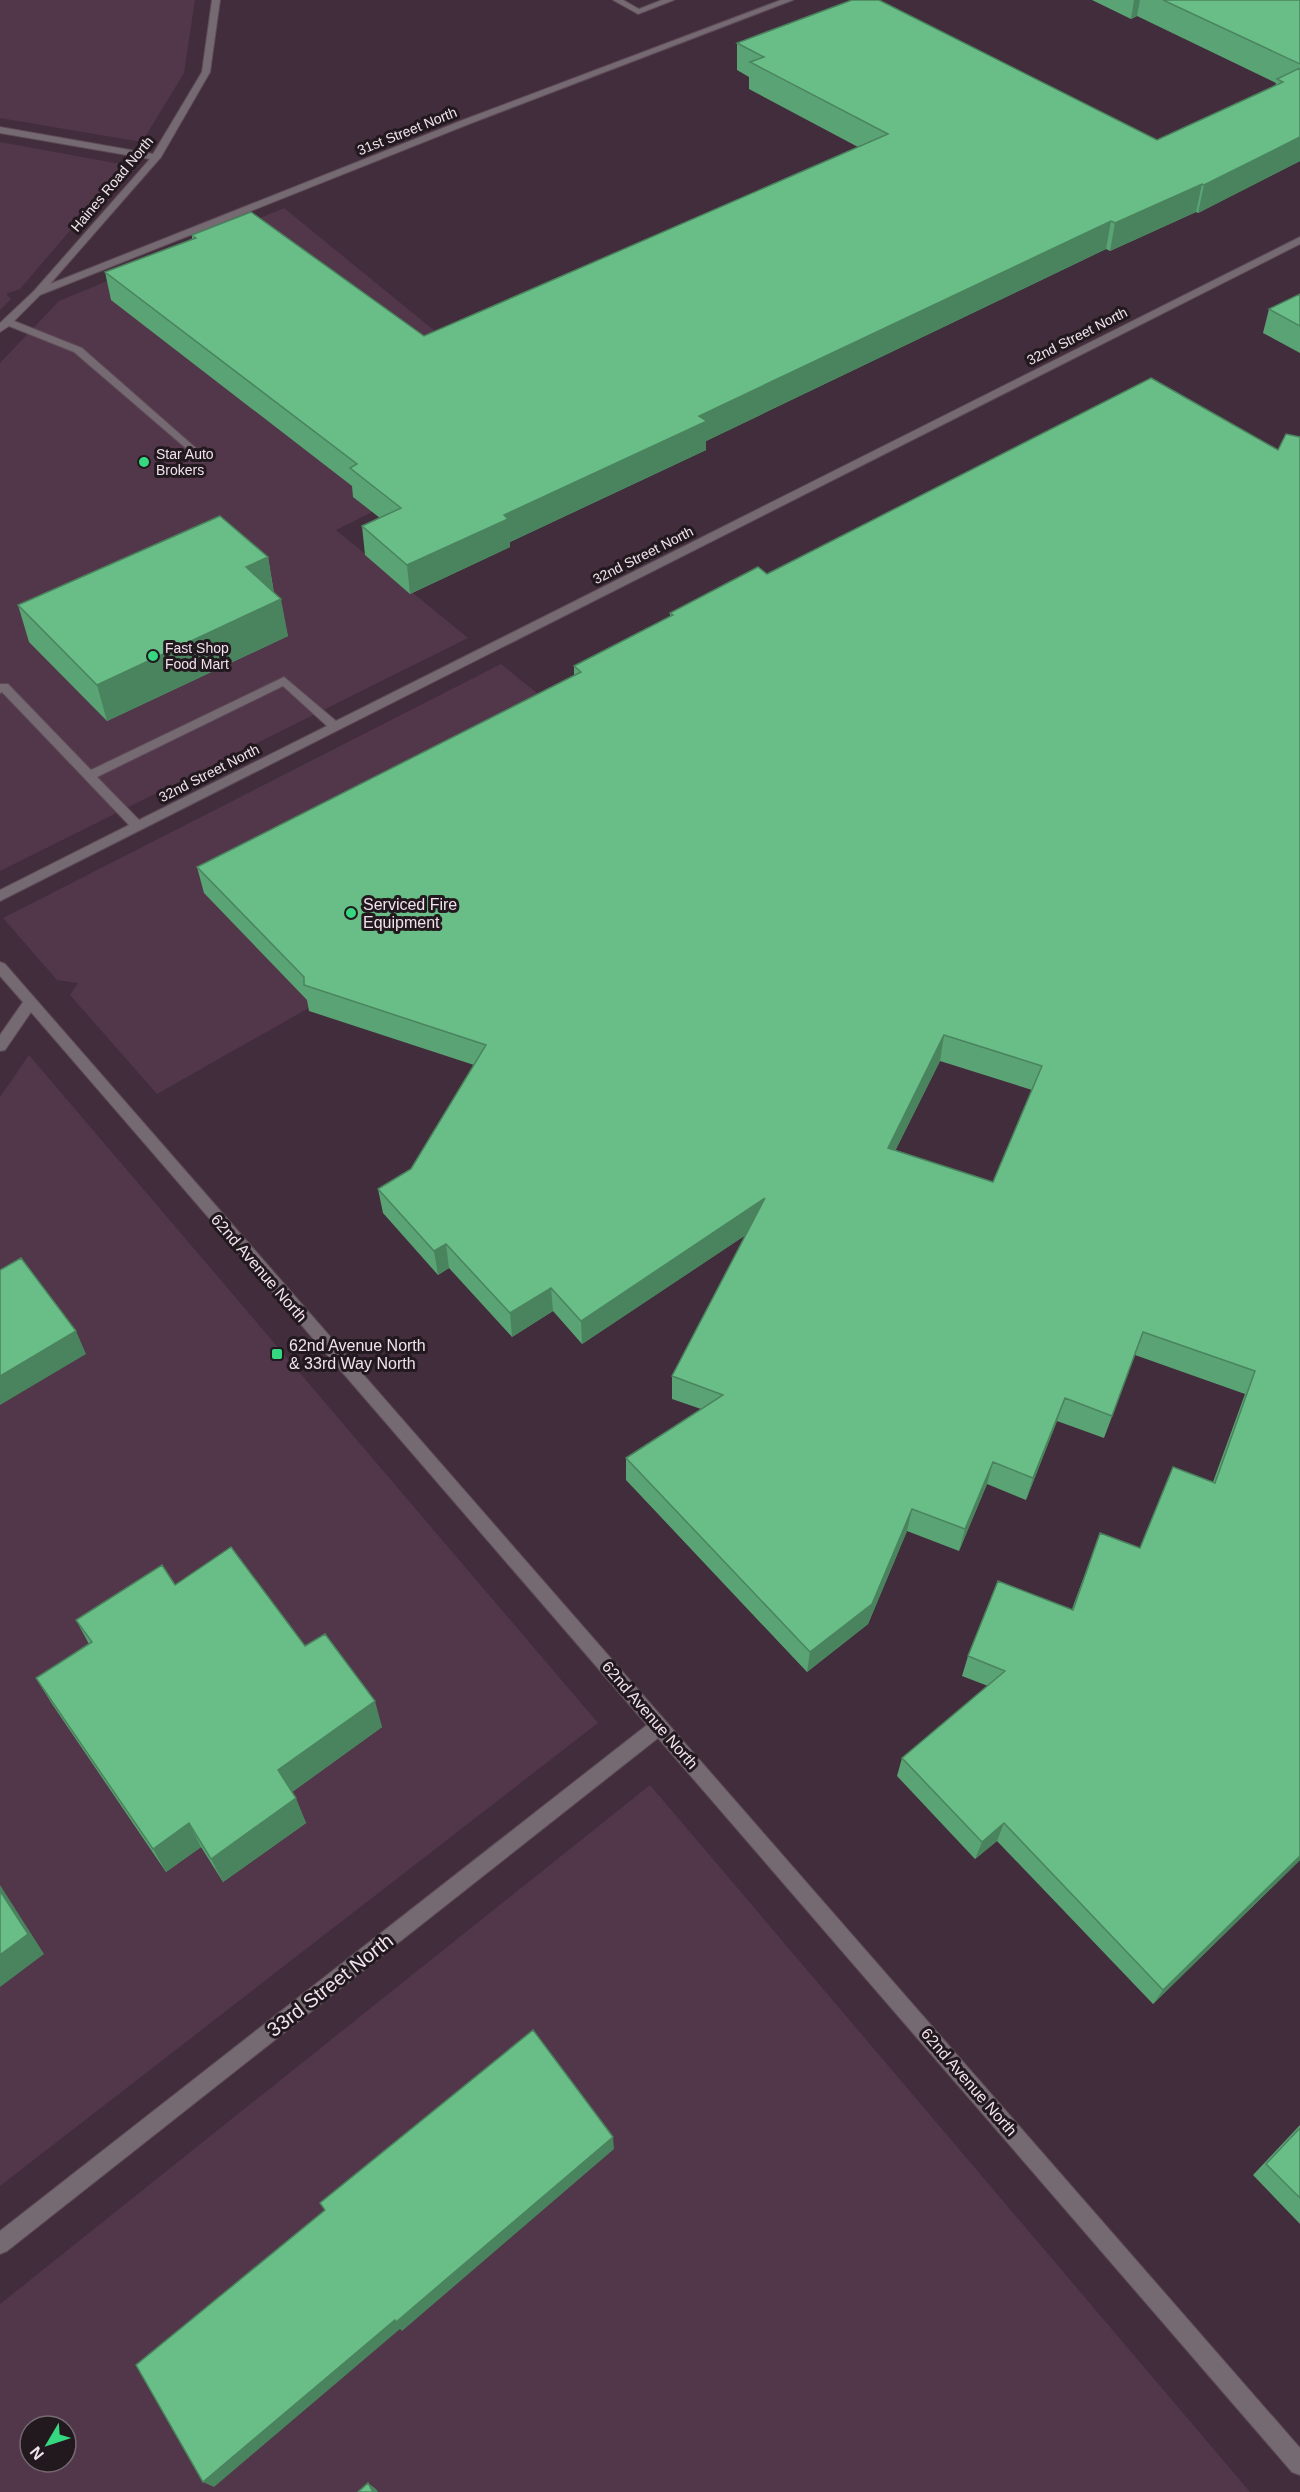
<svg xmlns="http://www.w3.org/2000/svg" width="1300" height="2492" viewBox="0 0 1300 2492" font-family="Helvetica,sans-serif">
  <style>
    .built { fill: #52374a; fill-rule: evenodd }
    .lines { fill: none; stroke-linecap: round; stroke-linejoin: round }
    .minor-casing { stroke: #5e4a58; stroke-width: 2 }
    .minor { fill: #756a71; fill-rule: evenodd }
    .wall { fill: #5aa374; fill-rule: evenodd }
    .shaded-wall { fill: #4a845e }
    .building { fill: #69bd87; stroke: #4a845e; stroke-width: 1.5; fill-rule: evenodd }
    .poi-dot { fill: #35d881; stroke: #22191f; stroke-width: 2 }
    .labels { text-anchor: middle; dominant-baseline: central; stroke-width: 6; stroke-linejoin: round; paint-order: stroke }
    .far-street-label { font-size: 14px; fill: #f1e3ec; stroke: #22191f }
    .far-poi-label { font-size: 14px; fill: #f1e3ec; stroke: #22191f; text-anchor: start }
    .poi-label { font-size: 16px; fill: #f1e3ec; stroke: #22191f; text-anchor: start }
    .street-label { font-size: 16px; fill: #f1e3ec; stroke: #22191f }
    .near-street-label { font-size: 20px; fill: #f1e3ec; stroke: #22191f }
  </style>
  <rect width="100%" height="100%" fill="#422d3c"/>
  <path class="built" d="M0 0H195L184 73 142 142 0 118Z
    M0 142 126 165 20 289 6 294 11 299 0 310Z
    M284 208 549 424 336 530 468 638 0 871V363L59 301Z
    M501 664 672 802 157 1094 70 995 78 983 57 980 3 918Z
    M29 1055 598 1723 0 2186V1097Z
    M650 1785 1250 2492H0V2304ZM30 2426H66V2462H30Z"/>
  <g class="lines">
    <g class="minor-casing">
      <path id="minor" d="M212 0H220L210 72 161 157 50 284 463 120 781 0H793L469 124 40 295 14 321 82 348 206 457V461L202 462 74 352 9 326 0 332V323L34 291 150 159 0 133V127L153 154 202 72Z
        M613 0H623L639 9 662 0H674L638 14Z
        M1300 237V244L0 901V890L129 825 2 692 0 693V684H8L91 770 284 677 336 721ZM283 686 327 726 139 820 97 777Z
        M0 962 5 964 1300 2448V2475L1292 2472 658 1738 7 2251 0 2254V2231L647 1725 31 1012 5 1050 0 1051V1035L23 1002 0 976Z"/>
    </g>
    <use href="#minor" class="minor"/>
  </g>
  <path class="wall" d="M1092 0H1300V161L1198 213 1196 212 1110 251 1106 249 706 441V450L510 542V547L410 594 365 555 362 526 380 518 353 497 352 486 111 300 105 272 192 239V235L424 336 858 147 749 89V77L737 70V43L1157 140 1275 86 1276 83 1137 16 1131 19Z
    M1300 294V353L1263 333 1269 309Z
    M1300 437V1860L1153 2004 997 1841 975 1859 897 1776 902 1758 988 1686 962 1676 968 1656 1072 1609 1100 1533 1140 1548 1173 1467 1213 1482 1245 1394 1135 1355 1104 1438 1057 1421 1026 1500 987 1484 959 1551 907 1531 868 1624 807 1672 626 1480V1458L701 1409 672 1399V1376L747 1234 582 1344 553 1311 512 1337 449 1268 438 1275 383 1213 378 1189 411 1169 474 1065 309 1011 307 1000 204 893 197 867 574 676V666L670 617V613L767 574 1278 450ZM940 1061 1032 1090 993 1182 895 1151Z
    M268 557 274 593 288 636 107 721 29 642 18 605Z
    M175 1585 305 1646 382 1727 292 1792 306 1823 223 1882 201 1847 166 1872 52 1704 36 1678 89 1644 76 1620Z
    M1300 2125V2224L1253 2175Z"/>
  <path class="shaded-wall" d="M1134 0H1140L1137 16 1131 19Z
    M1300 137V161L1198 213 1204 185Z
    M1202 184 1196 212 1110 251 1115 223Z
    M1111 221 1106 249 706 441V450L510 542V547L410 594 407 565 699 416Z
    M268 557 274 594 246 567Z
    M281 599 288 636 107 721 97 685Z
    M944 1035 940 1061 884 1173 888 1148Z
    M765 1198 764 1223 582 1344 581 1321Z
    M446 1244 449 1268 438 1275 434 1251Z
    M551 1288 553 1311 512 1337 510 1313Z
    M76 1331 86 1354 0 1405V1376Z
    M1065 1398 1057 1421 1026 1500 1033 1478Z
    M993 1462 987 1484 959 1551 965 1529Z
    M912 1509 907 1531 868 1624 807 1672 810 1652Z
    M375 1701 382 1727 288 1795 278 1770Z
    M296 1798 306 1823 223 1882 211 1859Z
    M189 1823 201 1847 166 1872 153 1849Z
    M1004 1823 997 1841 975 1859 982 1842Z
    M1300 1856V1860L1153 2004 1163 1990Z
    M0 1885 44 1954 0 1987Z
    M613 2137 614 2149 402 2331 400 2329 214 2487 203 2482Z
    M368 2483 376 2489 378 2492H373Z"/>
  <path class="building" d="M852 0H879L1157 140 1283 82 1277 79 1300 68V137L1204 185 1202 184 1115 223 1111 221 699 416 707 421 504 515 508 519 407 565 362 526 401 508 350 468 357 464 105 272 196 238 192 235 251 212 424 336 888 134 750 62 764 57 737 43Z
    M1163 0H1300V64Z
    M1300 294V326L1269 309Z
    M1151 378 1278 450 1286 434 1300 437V1856L1163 1990 1004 1823 982 1842 902 1758 1005 1671 968 1656 998 1581 1073 1610 1100 1533 1140 1548 1173 1467 1215 1483 1255 1371 1143 1332 1112 1416 1065 1398 1033 1478 993 1462 965 1529 912 1509 872 1604 810 1652 626 1458 723 1395 672 1376 765 1198 581 1321 551 1288 510 1313 446 1244 434 1251 378 1189 411 1169 486 1045 304 985V977L197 867 581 672 574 666 673 615 670 613 758 567 767 574ZM944 1035 1042 1066 993 1182 888 1148Z
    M220 516 268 557 246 567 281 599 97 685 18 605Z
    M21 1258 76 1331 0 1376V1270Z
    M231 1547 305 1646 325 1634 375 1701 278 1770 296 1798 211 1859 189 1823 153 1849 36 1678 92 1642 76 1620 162 1565 175 1585Z
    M0 1891 28 1934 0 1955Z
    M533 2030 613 2137 396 2322 395 2320 203 2482 136 2365 325 2210 320 2203Z
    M1300 2128V2198L1266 2164Z
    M368 2483 373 2492H358Z"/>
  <g class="poi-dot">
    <circle cx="144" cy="462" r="6"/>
    <circle cx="153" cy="656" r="6"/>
    <circle cx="351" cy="913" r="6"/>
    <rect x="271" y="1348" width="12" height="12" rx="3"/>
  </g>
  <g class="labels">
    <g class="far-street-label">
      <text transform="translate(407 131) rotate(-22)">31st Street North</text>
      <text transform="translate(112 184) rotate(-50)">Haines Road North</text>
      <text transform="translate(1077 336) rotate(-27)">32nd Street North</text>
      <text transform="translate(643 555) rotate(-27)">32nd Street North</text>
      <text transform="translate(209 773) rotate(-27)">32nd Street North</text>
    </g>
    <g class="far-poi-label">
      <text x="156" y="454">Star Auto<tspan x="156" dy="16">Brokers</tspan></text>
      <text x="165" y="648">Fast Shop<tspan x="165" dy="16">Food Mart</tspan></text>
    </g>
    <g class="poi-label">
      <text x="363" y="904">Serviced Fire<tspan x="363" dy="18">Equipment</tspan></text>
      <text x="289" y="1345">62nd Avenue North<tspan x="289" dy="18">&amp; 33rd Way North</tspan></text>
    </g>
    <g class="street-label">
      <text transform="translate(259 1268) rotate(49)">62nd Avenue North</text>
      <text transform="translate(650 1715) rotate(49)">62nd Avenue North</text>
      <text transform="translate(969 2082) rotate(49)">62nd Avenue North</text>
    </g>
    <g class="near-street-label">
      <text transform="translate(330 1985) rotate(-38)">33rd Street North</text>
    </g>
  </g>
  <g transform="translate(48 2444) rotate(231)"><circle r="28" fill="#22191f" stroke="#756a71" stroke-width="1.5"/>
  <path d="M0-4.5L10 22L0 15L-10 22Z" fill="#35d881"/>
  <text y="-9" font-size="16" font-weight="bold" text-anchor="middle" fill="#f1e3ec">N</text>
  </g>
</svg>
